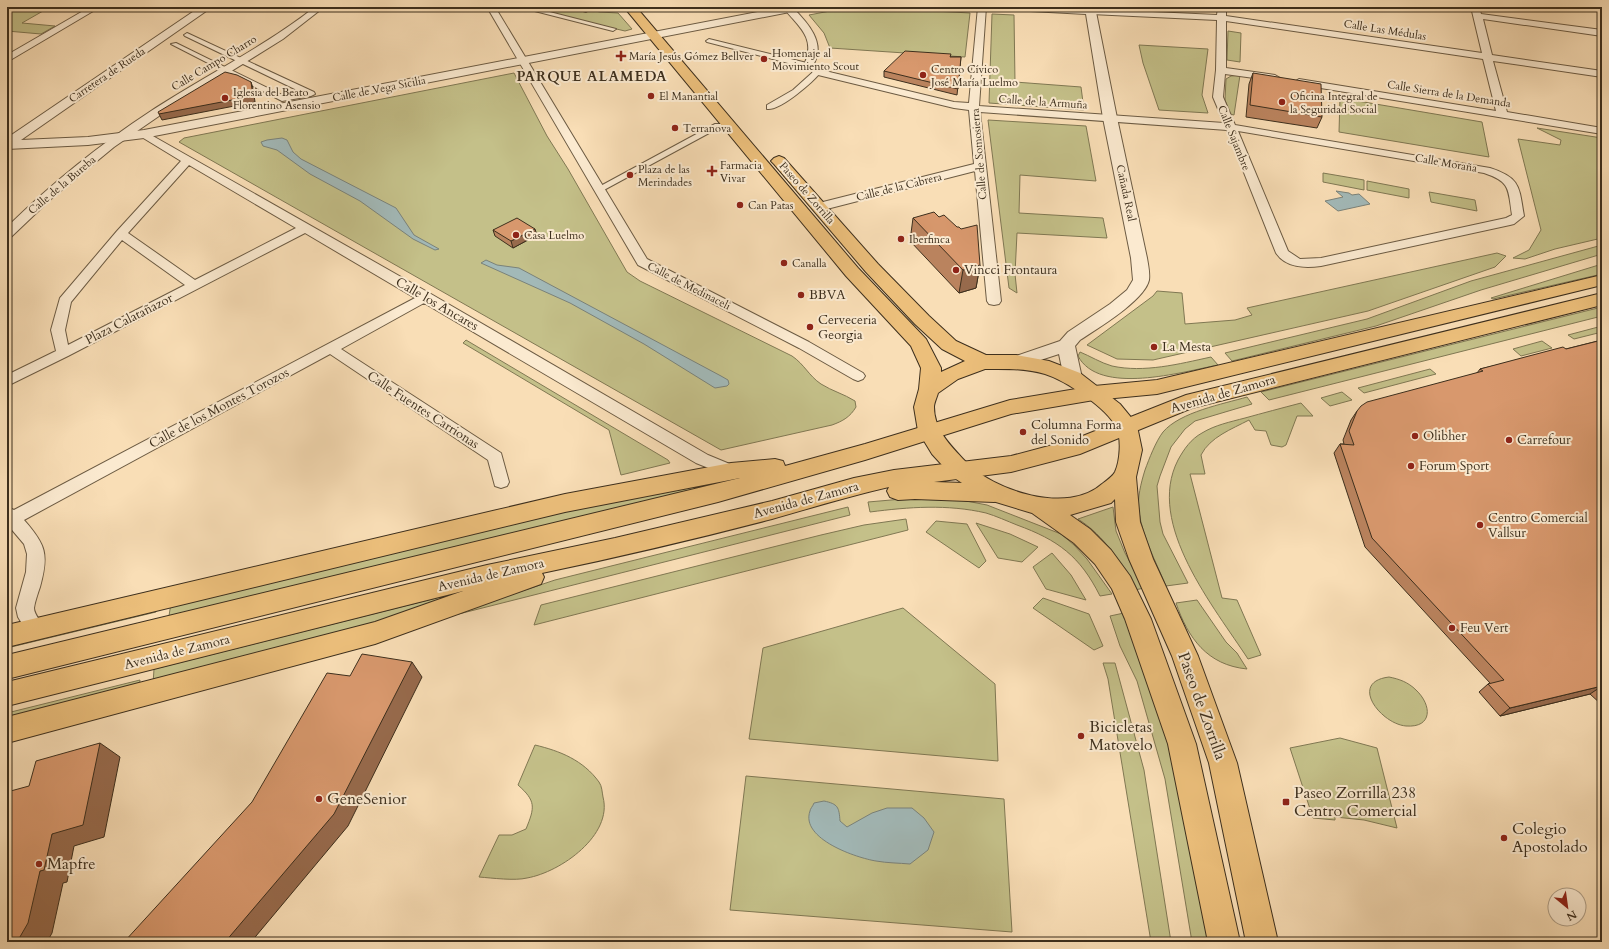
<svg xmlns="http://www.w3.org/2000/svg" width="1609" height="949" viewBox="0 0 1609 949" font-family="Cardo,serif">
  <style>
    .green { fill: #c4c089; stroke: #807853 }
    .water { fill: #a2b9b8; stroke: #7a827a }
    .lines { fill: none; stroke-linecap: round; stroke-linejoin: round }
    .pedestrian-casing { stroke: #6c5b43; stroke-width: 2 }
    .minor-casing { stroke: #6c5b43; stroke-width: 2 }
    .tertiary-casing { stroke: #6c5b43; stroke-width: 2 }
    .primary-casing { stroke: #3d2f1d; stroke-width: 2 }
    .trunk-casing { stroke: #3d2f1d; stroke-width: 2 }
    .pedestrian { fill: #fbead0; fill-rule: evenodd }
    .minor { fill: #fbead0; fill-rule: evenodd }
    .tertiary { fill: #fbead0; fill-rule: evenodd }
    .primary { fill: #ecbf7b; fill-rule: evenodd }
    .trunk { fill: #ecbf7b; fill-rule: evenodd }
    .wall { fill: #ba835e; stroke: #3d2f1d }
    .shaded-wall { fill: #976a4c; stroke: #3d2f1d }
    .building { fill: #d8986d; stroke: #3d2f1d }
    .poi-dot { fill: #8f2418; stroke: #fbead0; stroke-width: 1.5 }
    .labels { text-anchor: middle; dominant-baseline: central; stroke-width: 4; stroke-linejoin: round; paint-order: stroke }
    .far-street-label { font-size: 11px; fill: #3d2f1d; stroke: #fbead0 }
    .far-poi-label { font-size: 11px; fill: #3d2f1d; stroke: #fbead0; text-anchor: start }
    .poi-label { font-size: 13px; fill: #3d2f1d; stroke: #fbead0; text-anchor: start }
    .street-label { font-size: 13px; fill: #3d2f1d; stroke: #fbead0 }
    .far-district-label { font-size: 14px; font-weight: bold; letter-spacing: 1px; fill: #3d2f1d; stroke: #fbead0 }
    .near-street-label { font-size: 16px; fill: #3d2f1d; stroke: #fbead0 }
    .near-poi-label { font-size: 16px; fill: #3d2f1d; stroke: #fbead0; text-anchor: start }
  </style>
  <rect width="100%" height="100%" fill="#f9deb6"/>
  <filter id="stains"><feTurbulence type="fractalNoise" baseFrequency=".005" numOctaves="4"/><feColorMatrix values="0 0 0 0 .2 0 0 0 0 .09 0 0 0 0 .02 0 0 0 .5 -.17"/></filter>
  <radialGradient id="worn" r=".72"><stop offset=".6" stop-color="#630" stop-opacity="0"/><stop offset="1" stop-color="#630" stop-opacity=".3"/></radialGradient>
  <path class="green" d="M7 7H50L22 23 55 26 41 34 7 31Z
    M522 7H577L600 12 618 13 632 29 625 31Z
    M881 8 970 13 965 57 830 48 824 33 809 15 830 11Z
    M992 14 1014 15 1015 82 1081 87 1084 110 989 103Z
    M1228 31 1241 33 1240 62 1227 60Z
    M1139 45 1208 49 1202 95 1208 113 1159 110 1143 63Z
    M514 73 547 136 568 169 627 272 640 281 792 356C804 364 809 376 821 384 832 391 844 394 855 401L856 407C850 417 843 421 832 425L721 450 179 142 184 138Z
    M1240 75 1234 115 1230 114 1225 100 1226 79 1231 76Z
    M1340 98 1482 122 1489 157 1339 132Z
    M988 120 1086 126 1096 181 1020 175 1019 213 1103 218 1107 238 1017 233 1015 274 1017 293 1009 288Z
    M1537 128 1602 138V238L1555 249 1525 259 1513 258 1529 250 1541 230 1518 139 1560 145 1561 140Z
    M1323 173 1364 180V190L1323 182Z
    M1367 181 1409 189V198L1367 190Z
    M1429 192 1475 200 1477 211 1431 202Z
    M1602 245V254L1481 290 1376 326 1232 361 1225 353 1367 319 1471 281Z
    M1497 253 1506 256 1495 267 1368 311 1153 360 1117 359 1087 345 1153 296 1157 291 1182 293 1185 324 1235 320 1252 315 1247 308Z
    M1602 264V274L1493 299 1491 298Z
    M1602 307V316L1269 400 1261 392Z
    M1602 326V332L1574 339 1568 335Z
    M466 340 668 460 670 463 621 475 609 430 463 343Z
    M1542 341 1552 348 1521 356 1513 349Z
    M1080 352C1090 356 1101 363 1112 366 1144 373 1179 364 1211 357L1218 365C1182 372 1099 396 1078 356Z
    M1430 369 1436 374 1364 393 1358 388Z
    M1342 392 1352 400 1330 406 1321 398Z
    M1247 397 1252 404 1195 421 1185 429 1171 447 1160 476 1157 486 1160 522 1163 534 1188 583 1166 586C1156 562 1143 538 1139 512 1137 498 1141 483 1145 470 1149 459 1156 441 1163 432 1180 412 1223 404 1247 397Z
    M1301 403 1313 416H1297L1286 445 1282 447 1271 445 1266 431 1255 430 1249 420C1232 429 1210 437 1201 455L1205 474H1190L1222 598 1237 600 1261 655 1248 659C1215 608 1145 524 1178 460 1184 449 1191 439 1202 433 1215 425 1230 422 1245 418 1263 413 1282 408 1301 403Z
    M746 478 169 616 171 603 593 505Z
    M914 498 961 500 987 505 1061 534 1074 545 1087 559 1112 594 1100 596C1080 556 1058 540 1017 525 1007 521 996 516 986 513 947 504 909 507 870 512L868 502Z
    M848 507 850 515 435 620 555 580Z
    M1113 507 1116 531 1125 553 1144 588 1135 590C1119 561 1106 537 1078 519Z
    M906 519 908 530 534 625 541 605 821 535 864 525Z
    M936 521 967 524 986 561 979 568 926 532Z
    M976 523 1010 534 1038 547 1022 562 998 558Z
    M1052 553 1071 575 1086 600 1046 589 1033 567Z
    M508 580 361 630 153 684 154 669Z
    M1043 598 1089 614 1103 646 1094 650 1033 608Z
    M1197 600 1226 642 1237 653 1247 669C1207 665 1188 638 1176 603Z
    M157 605 156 612 7 648V642Z
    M903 608 995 684 998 761 749 739 763 648Z
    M1124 613 1171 736 1209 942H1192L1165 779 1137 681 1120 646 1110 616Z
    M1103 663H1115L1144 770 1171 942H1151L1108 679Z
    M1389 677C1399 679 1408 682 1416 690 1432 705 1433 728 1406 726 1381 724 1348 682 1389 677Z
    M140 680 139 689 7 722V713Z
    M1340 738 1377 748 1397 828 1364 820 1335 817V820L1313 818 1290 748Z
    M535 745C560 751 583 760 599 782 602 786 602 792 603 797 613 835 561 872 527 878 515 881 492 878 479 877L499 835H512L526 829C535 807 536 801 518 785Z
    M746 776 1004 799 1012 932 730 910Z"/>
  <path class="water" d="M282 138 287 140 293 152 301 159 396 208 414 235 439 249 435 250 413 239 360 201 310 174 277 150 263 146 261 142 267 140Z
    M1336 191 1349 193 1352 195 1359 194 1370 204 1338 211 1325 201 1343 197Z
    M486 260 497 265 519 268 721 376 728 380 729 384 727 386 715 388 644 344 570 303 481 263Z
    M824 801C838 804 839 807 840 821L847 827 872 813 887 808H912L924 818 934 832 928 850 910 864C899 863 887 863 876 861 857 858 800 839 810 811 810 809 813 806 814 803Z"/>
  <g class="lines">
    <g class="pedestrian-casing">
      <path id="pedestrian" d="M519 7H530L616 29 613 31Z
        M572 7H582L589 10 586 12Z
        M187 33 314 92 315 94 311 96 282 101 171 44 176 43 286 97 303 93 185 36 184 35Z
        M709 39 807 63V61H813L821 72C813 82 780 111 767 109V105L793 90 813 72 811 69 707 42 706 41Z
        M715 124H721L722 126 602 191 599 192 595 189Z"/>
    </g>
    <g class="minor-casing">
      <path id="minor" d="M90 7H100L7 62V55Z
        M315 7H324L283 39 159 116 114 147 51 199 11 237 7 238V227C51 184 99 145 151 111 205 76 264 47 315 7Z
        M487 7H495L647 259 809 342 863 373 865 376 863 379 858 381 853 379 799 348 638 265Z
        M783 7H792C807 22 827 43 813 65L810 66 805 63C816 36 797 26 783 7Z
        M978 7H986L979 106 1224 123 1213 97 1216 70 1217 20 1091 14 1088 13 1087 11 1088 9 1217 15 1218 7H1226V16L1482 53 1471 7H1479L1481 14 1602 30V36L1483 19 1492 55 1602 71V77L1493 61 1507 112 1602 128V134L1296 84 1294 82 1299 79 1496 111 1483 59 1226 21V68L1275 75 1280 78 1275 81 1225 74 1223 97 1235 125 1490 168C1521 178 1519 187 1524 216L1514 224 1510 225 1321 266C1305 268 1286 268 1276 253L1227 130 980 112 1001 301 999 304 994 305 989 304 987 301 975 171 819 211 815 210 813 207 815 204 974 164 969 110 954 108 814 74 812 72 817 69 954 102 969 103ZM1238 131 1484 173C1511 182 1508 189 1512 215L1506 218 1321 258 1300 259 1288 251Z
        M144 131 431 294 708 455 737 467 739 471 737 475 731 477 696 463 424 303 341 349 501 453 509 482 507 486 501 488 495 486 488 460 330 354 24 520C46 545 49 554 40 587 38 593 35 601 34 608 34 615 42 622 45 629L43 635 36 637 29 635 18 617 16 608 26 572 27 554 24 544 7 524V507L14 510 415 298 305 233 68 356 7 386V375L56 351 51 330 60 298 117 231 181 161 140 136 139 134 140 132ZM189 165 296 228 195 280 128 233ZM122 240 185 285 68 345 65 330 71 302Z"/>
    </g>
    <g class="tertiary-casing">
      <path id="tertiary" d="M200 7H212L21 140 88 137 144 130 783 7H805L800 10 144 138 88 145 7 149V138Z
        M1005 7H1095L1117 118 1147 258C1148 264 1150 273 1149 280 1145 300 1097 329 1080 340L1075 346 1082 378 1079 382 1073 384 1067 382 1064 378 1059 354 1016 368 1010 366 1007 362 1010 358 1060 341 1068 332 1110 304 1127 290 1133 280 1131 258 1103 118 1086 14 1010 10Z"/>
    </g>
    <g class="primary-casing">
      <path id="primary" d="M624 7H636L858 268 926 339 941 368V372L965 361 942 349 915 324 866 272 774 164 771 161 774 158 779 156 784 158 878 264 929 316 956 341 986 355H1016L1049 361 1080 373 1120 404 1134 421 1137 426 1142 450 1136 477 1140 522 1153 559 1198 656 1237 763 1278 942H1246L1209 763 1172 656 1129 559 1116 522 1115 499 1111 503 1070 515 1090 529 1111 550 1130 576 1151 619 1196 744 1240 942H1208L1168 744 1125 619 1112 589 1095 564 1074 543 1032 513 986 499 953 477 932 454 918 431 914 407 919 389 921 368 911 346 846 276ZM985 369C1005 369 1025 368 1045 374 1065 380 1107 408 1116 427 1122 438 1120 461 1115 472 1113 476 1106 481 1102 484 1068 515 993 491 965 461 951 446 934 430 934 407 934 403 937 397 938 393L958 379Z"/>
    </g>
    <g class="trunk-casing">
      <path id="trunk" d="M1602 275V285L1157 394 1094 400 1011 414 865 460 718 502 7 679V655L740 478 565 512 7 647V625L565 494 731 463 775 459 783 461 785 466 865 444 1010 400 1094 386 1157 380Z
        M1602 293V305L1192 408 1080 454 1011 472 934 482 994 484 1002 487 1005 493 1002 499 994 502 915 499 898 500 890 497 887 491 889 487C849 496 811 508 772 519 696 539 619 557 542 573L544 577 541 584 375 644 7 743V717L375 622 463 591 7 706V682L487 565 615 538 772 501 854 478 894 470 1011 456 1075 439 1186 395Z"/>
    </g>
    <use href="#pedestrian" class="pedestrian"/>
    <use href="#minor" class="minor"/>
    <use href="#tertiary" class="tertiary"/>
    <use href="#primary" class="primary"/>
    <use href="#trunk" class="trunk"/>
  </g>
  <path class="wall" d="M950 57H961L957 95 884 77V71Z
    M1253 73 1322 117 1317 128 1246 117 1249 84Z
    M913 218 980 265 976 288 959 293 910 241Z
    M493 230 537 235 513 248 495 236Z
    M1602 340V705L1590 694 1500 716 1479 692 1488 684 1490 683 1365 547 1334 453 1340 444H1344L1343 440 1351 420 1357 411 1477 373 1480 369 1566 349Z"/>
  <path class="shaded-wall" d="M251 82 253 88 255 102 162 120 159 114Z
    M535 229 537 235 513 248 511 241Z
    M980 265 976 288 959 293 963 270Z
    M412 662 422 677 348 826 251 942H225Z
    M1602 686 1590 694 1500 716 1510 708Z
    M100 743 120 757 104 837 74 846 67 882 63 883 52 933 47 942H17L52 834Z"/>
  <path class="building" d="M905 51 951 54 950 57H961L958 89 884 71Z
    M225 72 237 75 251 82 253 96 159 114 158 112Z
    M1253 73 1321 84 1322 117 1250 105Z
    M934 212 939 217 944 215 957 227H959L961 229 977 225 980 265 963 270 913 218Z
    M517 218 535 229 511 241 493 230Z
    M1602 340V686L1510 708 1488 684 1504 680 1372 538 1340 444 1354 445 1349 431 1357 411 1361 406 1367 402 1483 371 1480 369 1563 347 1566 349Z
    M362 654 412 662 334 814 225 942H124L252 802 327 673 350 676Z
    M100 743 83 825 52 834 44 870 40 871 28 923 17 942H7V792L29 786 36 761Z"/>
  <g class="poi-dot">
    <path d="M619 50h4v4h4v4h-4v4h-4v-4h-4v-4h4z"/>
    <circle cx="764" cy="59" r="4"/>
    <circle cx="923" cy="75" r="4"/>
    <circle cx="651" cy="96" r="4"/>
    <circle cx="225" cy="98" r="4"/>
    <circle cx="1282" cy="102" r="4"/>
    <circle cx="675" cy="128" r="4"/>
    <path d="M710 165h4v4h4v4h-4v4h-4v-4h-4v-4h4z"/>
    <circle cx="630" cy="175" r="4"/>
    <circle cx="740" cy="205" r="4"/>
    <circle cx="516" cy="235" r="4"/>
    <circle cx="901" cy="239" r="4"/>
    <circle cx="784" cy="263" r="4"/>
    <circle cx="956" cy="270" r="4"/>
    <circle cx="801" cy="295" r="4"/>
    <circle cx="810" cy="327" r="4"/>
    <circle cx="1154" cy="347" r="4"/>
    <circle cx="1023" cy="432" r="4"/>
    <circle cx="1415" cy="436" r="4"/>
    <circle cx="1509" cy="440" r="4"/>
    <circle cx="1411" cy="466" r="4"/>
    <circle cx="1480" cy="525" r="4"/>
    <circle cx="1452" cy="628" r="4"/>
    <circle cx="1081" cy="736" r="4"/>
    <circle cx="319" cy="799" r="4"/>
    <rect x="1282" y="798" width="8" height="8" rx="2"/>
    <circle cx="1504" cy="838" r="4"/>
    <circle cx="39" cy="864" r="4"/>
  </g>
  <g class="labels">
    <g class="far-street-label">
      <text transform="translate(1385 30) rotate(9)">Calle Las Médulas</text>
      <text transform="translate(214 63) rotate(-31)">Calle Campo Charro</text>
      <text transform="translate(107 75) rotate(-34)">Carretera de Rueda</text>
      <text transform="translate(379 89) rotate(-11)">Calle de Vega Sicilia</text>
      <text transform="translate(1449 94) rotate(9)">Calle Sierra de la Demanda</text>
      <text transform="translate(1043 102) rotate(4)">Calle de la Armuña</text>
      <text transform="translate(1234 138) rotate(68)">Calle Sajambre</text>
      <text transform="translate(979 154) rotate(-95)">Calle de Somosierra</text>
      <text transform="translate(1446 163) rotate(10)">Calle Moraña</text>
      <text transform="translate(62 185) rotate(-40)">Calle de la Bureba</text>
      <text transform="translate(899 187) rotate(-14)">Calle de la Cabrera</text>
      <text transform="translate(807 193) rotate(49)">Paseo de Zorrilla</text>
      <text transform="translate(1126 193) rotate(78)">Cañada Real</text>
      <text transform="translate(689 286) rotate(27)">Calle de Medinaceli</text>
    </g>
    <g class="far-poi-label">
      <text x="772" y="53">Homenaje al<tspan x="772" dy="13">Movimiento Scout</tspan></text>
      <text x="629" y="56">María Jesús Gómez Bellver</text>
      <text x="931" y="69">Centro Cívico<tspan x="931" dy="13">José María Luelmo</tspan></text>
      <text x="233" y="92">Iglesia del Beato<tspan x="233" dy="13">Florentino Asensio</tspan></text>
      <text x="659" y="96">El Manantial</text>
      <text x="1290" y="96">Oficina Integral de<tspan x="1290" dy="13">la Seguridad Social</tspan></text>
      <text x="683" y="128">Terranova</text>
      <text x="720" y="165">Farmacia<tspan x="720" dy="13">Vivar</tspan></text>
      <text x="638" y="169">Plaza de las<tspan x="638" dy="13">Merindades</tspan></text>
      <text x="748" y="205">Can Patas</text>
      <text x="524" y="235">Casa Luelmo</text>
      <text x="909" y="239">Iberfinca</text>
      <text x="792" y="263">Canalla</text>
    </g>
    <g class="poi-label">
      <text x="964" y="270">Vincci Frontaura</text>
      <text x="809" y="295">BBVA</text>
      <text x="818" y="320">Cerveceria<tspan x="818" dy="15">Georgia</tspan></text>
      <text x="1162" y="347">La Mesta</text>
      <text x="1031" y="425">Columna Forma<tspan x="1031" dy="15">del Sonido</tspan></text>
      <text x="1423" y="436">Olibher</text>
      <text x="1517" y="440">Carrefour</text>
      <text x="1419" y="466">Forum Sport</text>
      <text x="1488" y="518">Centro Comercial<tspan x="1488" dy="15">Vallsur</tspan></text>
      <text x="1460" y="628">Feu Vert</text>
    </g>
    <g class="street-label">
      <text transform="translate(437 304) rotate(30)">Calle los Ancares</text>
      <text transform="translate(129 319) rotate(-27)">Plaza Calatañazor</text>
      <text transform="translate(1223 394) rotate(-16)">Avenida de Zamora</text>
      <text transform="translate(219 408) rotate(-28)">Calle de los Montes Torozos</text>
      <text transform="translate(423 410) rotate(33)">Calle Fuentes Carrionas</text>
      <text transform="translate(806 500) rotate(-15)">Avenida de Zamora</text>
      <text transform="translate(491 575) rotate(-13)">Avenida de Zamora</text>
      <text transform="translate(177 652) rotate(-14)">Avenida de Zamora</text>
    </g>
    <g class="far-district-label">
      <text x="592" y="76">PARQUE ALAMEDA</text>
    </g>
    <g class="near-street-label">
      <text transform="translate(1202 706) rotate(70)">Paseo de Zorrilla</text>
    </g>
    <g class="near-poi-label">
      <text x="1089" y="727">Bicicletas<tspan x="1089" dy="18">Matovelo</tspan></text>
      <text x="1294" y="793">Paseo Zorrilla 238<tspan x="1294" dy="18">Centro Comercial</tspan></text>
      <text x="327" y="799">GeneSenior</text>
      <text x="1512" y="829">Colegio<tspan x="1512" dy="18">Apostolado</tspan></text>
      <text x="47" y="864">Mapfre</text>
    </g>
  </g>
  <rect width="1609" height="949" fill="none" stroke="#f9deb6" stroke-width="24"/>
  <rect x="8" y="8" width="1593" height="933" fill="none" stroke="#3d2f1d" stroke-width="2"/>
  <rect x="12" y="12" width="1585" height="925" fill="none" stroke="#3d2f1d"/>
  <g transform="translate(1567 907) rotate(151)"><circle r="19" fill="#fbead0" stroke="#af9f88"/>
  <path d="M0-3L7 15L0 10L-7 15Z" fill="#8f2418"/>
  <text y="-6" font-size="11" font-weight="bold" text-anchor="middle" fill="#3d2f1d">N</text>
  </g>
  <rect width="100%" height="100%" filter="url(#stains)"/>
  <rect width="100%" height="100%" fill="url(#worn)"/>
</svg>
